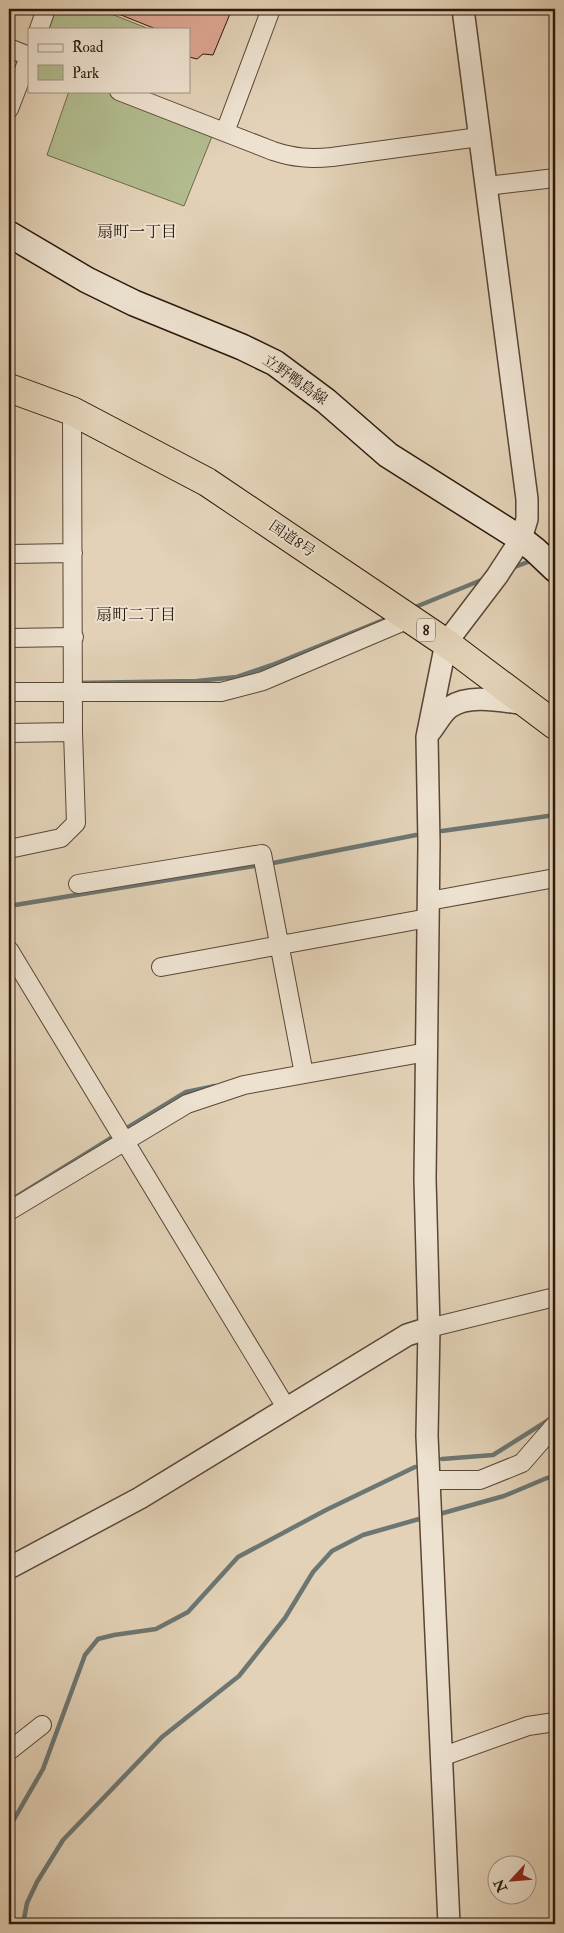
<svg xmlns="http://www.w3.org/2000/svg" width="564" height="1933" viewBox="0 0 564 1933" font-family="'IM FELL Double Pica','Noto Serif JP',serif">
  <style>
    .park { fill: #b2bc8f; stroke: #6f6a4d }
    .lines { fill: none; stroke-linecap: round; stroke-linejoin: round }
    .stream { stroke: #6c7672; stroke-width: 4.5 }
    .building { fill: #dea694; stroke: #2c170b }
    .minor-casing { stroke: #5a4636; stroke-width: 20 }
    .tertiary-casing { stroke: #5a4636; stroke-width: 24 }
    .secondary-casing { stroke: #2c170b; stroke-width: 28 }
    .trunk-casing { stroke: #2c170b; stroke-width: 30 }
    .minor { stroke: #ede2d0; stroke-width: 18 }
    .tertiary { stroke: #ede2d0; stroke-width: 21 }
    .secondary { stroke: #ede2d0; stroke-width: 25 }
    .trunk { stroke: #e3d2b7; stroke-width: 28 }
    .labels { text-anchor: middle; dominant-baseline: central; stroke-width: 4; stroke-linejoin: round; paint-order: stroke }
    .shield { fill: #ede2d0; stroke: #665446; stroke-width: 1 }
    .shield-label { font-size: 14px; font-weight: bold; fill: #2c170b }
    .street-label { font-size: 15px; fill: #2c170b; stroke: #ede2d0 }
    .neighbourhood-label { font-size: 16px; fill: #2c170b; stroke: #ede2d0 }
  </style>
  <rect width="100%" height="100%" fill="#e3d2b7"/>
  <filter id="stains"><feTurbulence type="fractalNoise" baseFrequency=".004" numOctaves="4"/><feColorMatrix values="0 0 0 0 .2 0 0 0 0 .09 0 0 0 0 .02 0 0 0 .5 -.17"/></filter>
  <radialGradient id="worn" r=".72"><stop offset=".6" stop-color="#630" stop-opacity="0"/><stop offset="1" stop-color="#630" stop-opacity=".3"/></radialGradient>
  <path class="park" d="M51 9H99L149 29H44Z
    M69 91H116L215 129 184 206 47 155Z"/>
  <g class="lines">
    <path class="stream" d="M512 568 533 560
      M413 608 484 579
      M76 683 197 681 237 677 272 665 391 617
      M442 831 555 815
      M268 864 416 835
      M9 906 260 865
      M122 1131 186 1092 215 1086
      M16 1197 116 1135
      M442 1459 493 1455 555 1416
      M436 1515 504 1496 547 1478 555 1477
      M9 1828 43 1769 85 1655 98 1639 114 1635 156 1629 188 1612 238 1557 326 1510 415 1467
      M23 1924 27 1903 37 1882 63 1840 162 1737 239 1676 285 1618 313 1572 332 1551 363 1535 426 1517"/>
  </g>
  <path class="building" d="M106 9H232L213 55 203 54 197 59 189 57V29H156Z"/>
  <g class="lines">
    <g class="minor-casing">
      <path id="minor" d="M39 29 46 9
        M9 48 29 56
        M119 91 273 151C294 158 310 159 332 157L479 137
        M9 109 29 57
        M225 132 271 9
        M487 186 555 178
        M9 554 73 553
        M9 638 74 637
        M9 692H221L263 681 409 619
        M9 733 73 732
        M9 849 61 838 76 823 73 732 72 411
        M78 884 262 854 304 1074
        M429 901 555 878
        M9 950 287 1409
        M161 967 428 918
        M9 1211 187 1104 244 1085 427 1052
        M429 1328 555 1297
        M429 1480H480L522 1463 555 1425
        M9 1751 42 1725
        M441 1757 528 1726 555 1722"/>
    </g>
    <g class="tertiary-casing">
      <path id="tertiary" d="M430 732C436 725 442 712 450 707 471 693 505 702 528 704
        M9 1568 140 1498 407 1335 429 1328
        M449 1924 427 1436 429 1328 425 1179 429 843 427 737 446 643 497 576 521 539 527 519V499L463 9"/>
    </g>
    <g class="secondary-casing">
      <path id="secondary" d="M9 234 87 280 134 303 242 347 275 363 326 401 388 455 521 539 535 550 555 569"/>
    </g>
    <g class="trunk-casing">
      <path id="trunk" d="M9 388 72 411 207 482 446 643 555 725"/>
    </g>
    <use href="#minor" class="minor"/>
    <use href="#tertiary" class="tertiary"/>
    <use href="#secondary" class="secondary"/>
    <use href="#trunk" class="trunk"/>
  </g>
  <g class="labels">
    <rect class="shield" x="417" y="618.5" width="18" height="23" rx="4"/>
    <g class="shield-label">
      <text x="426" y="630">8</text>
    </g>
    <g class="street-label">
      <text transform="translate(295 380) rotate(35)">立野鴨島線</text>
      <text transform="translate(292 539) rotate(34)">国道8号</text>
    </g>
    <g class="neighbourhood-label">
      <text x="137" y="232">扇町一丁目</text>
      <text x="136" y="615">扇町二丁目</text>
    </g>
  </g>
  <rect width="564" height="1933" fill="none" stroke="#e3d2b7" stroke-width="30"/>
  <rect x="10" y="10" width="544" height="1913" fill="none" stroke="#2c170b" stroke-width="2.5"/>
  <rect x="15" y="15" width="534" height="1903" fill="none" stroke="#2c170b"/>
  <rect x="28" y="28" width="162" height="65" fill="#ede2d0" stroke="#a09181"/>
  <rect x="38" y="44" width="25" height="8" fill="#ede2d0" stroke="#a09181"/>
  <text x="72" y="52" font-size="15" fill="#2c170b">Road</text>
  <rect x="38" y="65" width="25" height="15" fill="#b2bc8f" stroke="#a09181"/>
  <text x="72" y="78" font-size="15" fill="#2c170b">Park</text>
  <g transform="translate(512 1880) rotate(244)"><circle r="24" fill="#ede2d0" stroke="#a09181"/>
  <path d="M0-4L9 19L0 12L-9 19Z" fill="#8f2418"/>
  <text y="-8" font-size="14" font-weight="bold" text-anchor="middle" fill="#2c170b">N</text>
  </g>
  <rect width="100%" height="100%" filter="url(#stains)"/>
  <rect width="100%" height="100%" fill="url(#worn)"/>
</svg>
